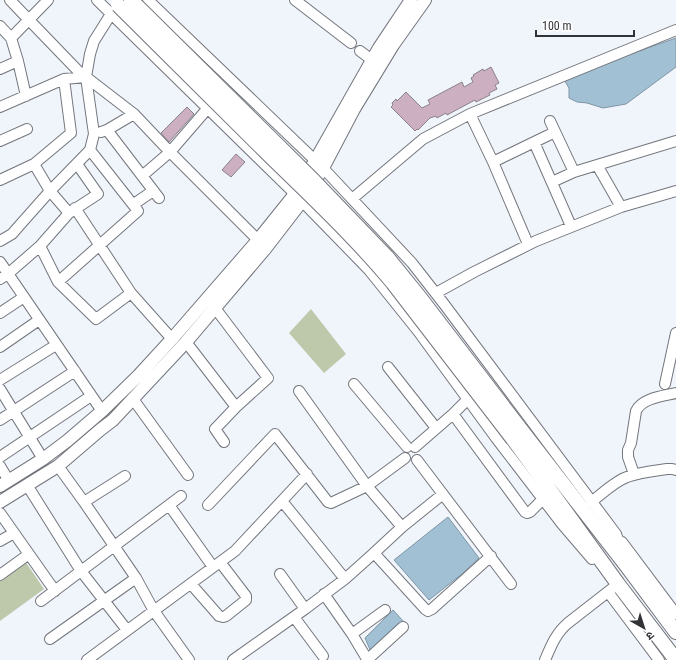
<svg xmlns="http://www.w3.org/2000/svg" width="676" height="660" viewBox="0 0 676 660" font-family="'Roboto Condensed','Noto Sans Devanagari',sans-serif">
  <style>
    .green { fill: #bec9ac }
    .water { fill: #a1c0d4; stroke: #8096a5 }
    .building { fill: #cdafc2; stroke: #898286 }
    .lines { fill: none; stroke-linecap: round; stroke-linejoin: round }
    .minor-casing { stroke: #73767d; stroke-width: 12 }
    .major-casing { stroke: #73767d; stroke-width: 14 }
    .highway-casing { stroke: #73767d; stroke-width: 16 }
    .minor { stroke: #fff; stroke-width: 10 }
    .major { stroke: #fff; stroke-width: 12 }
    .highway { stroke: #fff; stroke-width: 14 }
    .highway-bridge-casing { stroke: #73767d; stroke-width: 16; stroke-linecap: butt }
    .highway-bridge { stroke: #fff; stroke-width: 14 }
  </style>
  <rect width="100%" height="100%" fill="#f0f4fb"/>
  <path class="green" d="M311 309 346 354 324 373 289 333Z
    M25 561 44 589 0 621V579Z"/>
  <path class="water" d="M676 38V67L626 104 603 108 587 103 577 102 569 98V88L563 78Z
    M448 517 479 558 462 574 429 600 394 560Z
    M393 610 405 623 371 652 365 638Z"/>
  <path class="building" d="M491 67 499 83 495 85 497 89 489 93 490 95 476 102 475 100 447 115 446 113 437 118 436 116 430 118 418 130 417 129 415 131 391 107 393 105 392 103 396 99 397 101 406 92 422 108 430 104 428 100 462 82 464 87 473 82 471 78 474 76 473 75 483 69 484 71Z
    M187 107 194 114 169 142 161 133Z
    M236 154 245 162 231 177 222 170Z"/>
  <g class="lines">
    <g class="minor-casing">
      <path id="minor" d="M10 0 29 20 84 77
        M97 0 295 194 369 270 418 331 496 438 562 524 592 559
        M148 0 323 168 412 263 444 304 616 534 624 557
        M295 0 351 43
        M0 26 11 38 18 61 0 69
        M11 38 48 0
        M360 51 372 60
        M18 61 26 96
        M0 107 64 79 86 77 134 114 170 152 258 240
        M470 114 676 30
        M550 121 574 172
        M107 130 159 198
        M101 132 107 130 134 114
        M0 141 27 129
        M534 142 571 226
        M493 162 555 132
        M34 164 50 191 69 213
        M142 176 170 152 208 108
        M0 180 34 164 71 133 64 79
        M552 182 574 172 597 165
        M352 199 423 139 470 114 493 162 528 244
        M134 204 153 191
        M621 207 597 165 676 141
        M75 208 131 293 172 339
        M0 241 12 234 19 226 50 191 90 150 94 134 86 77 90 54 94 41 111 14
        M40 246 58 282 138 211 90 150
        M0 262 102 411
        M0 279 9 273 40 246 69 213 98 194 77 164
        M58 282 96 319 131 293
        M436 293 474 272 536 241 621 207 676 191
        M0 313 24 297
        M186 342 236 407 268 378 215 308
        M0 347 39 320
        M388 367 436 428
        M0 380 56 345
        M354 384 407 447
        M665 384 676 333
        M0 389 43 459
        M299 391 367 486 402 527
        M133 399 188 475
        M453 414 525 512 527 513 530 512 543 499
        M0 420 75 371
        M224 442 215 429 236 407
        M415 447 453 414 468 399
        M0 457 91 396
        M417 460 511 584
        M0 466 9 481
        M58 466 84 502 136 578 154 611 189 660
        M634 474 628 457V450L631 443 636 411C642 398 663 396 676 393
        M27 485 81 571 127 630
        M443 494 402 527 374 553 425 609 428 611 432 609 491 556
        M282 501 345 579
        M84 502 125 476
        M591 502C602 494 615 481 627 477 640 472 654 471 667 469H672L676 470
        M169 505 213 567
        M208 505 275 434 328 502 331 503 367 486 405 458
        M0 513 55 591
        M0 541 14 533
        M622 542 676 614
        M280 574 305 609
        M0 575 29 554
        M191 584 219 616 223 617 226 616 246 600V596L220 562
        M608 592 659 660
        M324 594 352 634 367 659
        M41 601 181 496
        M294 617 323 656
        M352 634 385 610
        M50 639 136 578
        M87 660 235 551 307 474
        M233 660 305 609 345 579 374 553
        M367 660 403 627
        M545 660C551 646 556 633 568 623L618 584"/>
    </g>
    <g class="major-casing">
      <path id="major" d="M0 486 43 459 67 441 102 411 138 376 172 339 258 240 295 194 315 161 379 48 411 0
        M0 502 58 466 100 430 113 420 186 342 265 249 302 201 323 168 354 109 393 45 425 0"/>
    </g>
    <g class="highway-casing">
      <path id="highway" d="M522 431 626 565 676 632
        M513 439 618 584 676 660"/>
    </g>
    <use href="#minor" class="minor"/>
    <use href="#major" class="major"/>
    <use href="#highway" class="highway"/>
    <g class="highway-bridge-casing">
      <path id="highway-bridge" d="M131 0 314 181 387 257 421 299 522 431
        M118 5C167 54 217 103 266 152 310 195 354 236 393 283L513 439"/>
    </g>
    <use href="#highway-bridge" class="highway-bridge"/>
  </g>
  <g transform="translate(644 628) rotate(141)" stroke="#ffffff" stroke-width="3" paint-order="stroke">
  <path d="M0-3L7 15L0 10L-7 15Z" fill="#323336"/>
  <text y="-6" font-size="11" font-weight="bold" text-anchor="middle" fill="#323336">उ</text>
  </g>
  <path d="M536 30v6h98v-6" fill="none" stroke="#323336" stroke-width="2"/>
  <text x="542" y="30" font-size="12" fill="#323336" stroke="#ffffff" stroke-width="3" paint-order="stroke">100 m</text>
</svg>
